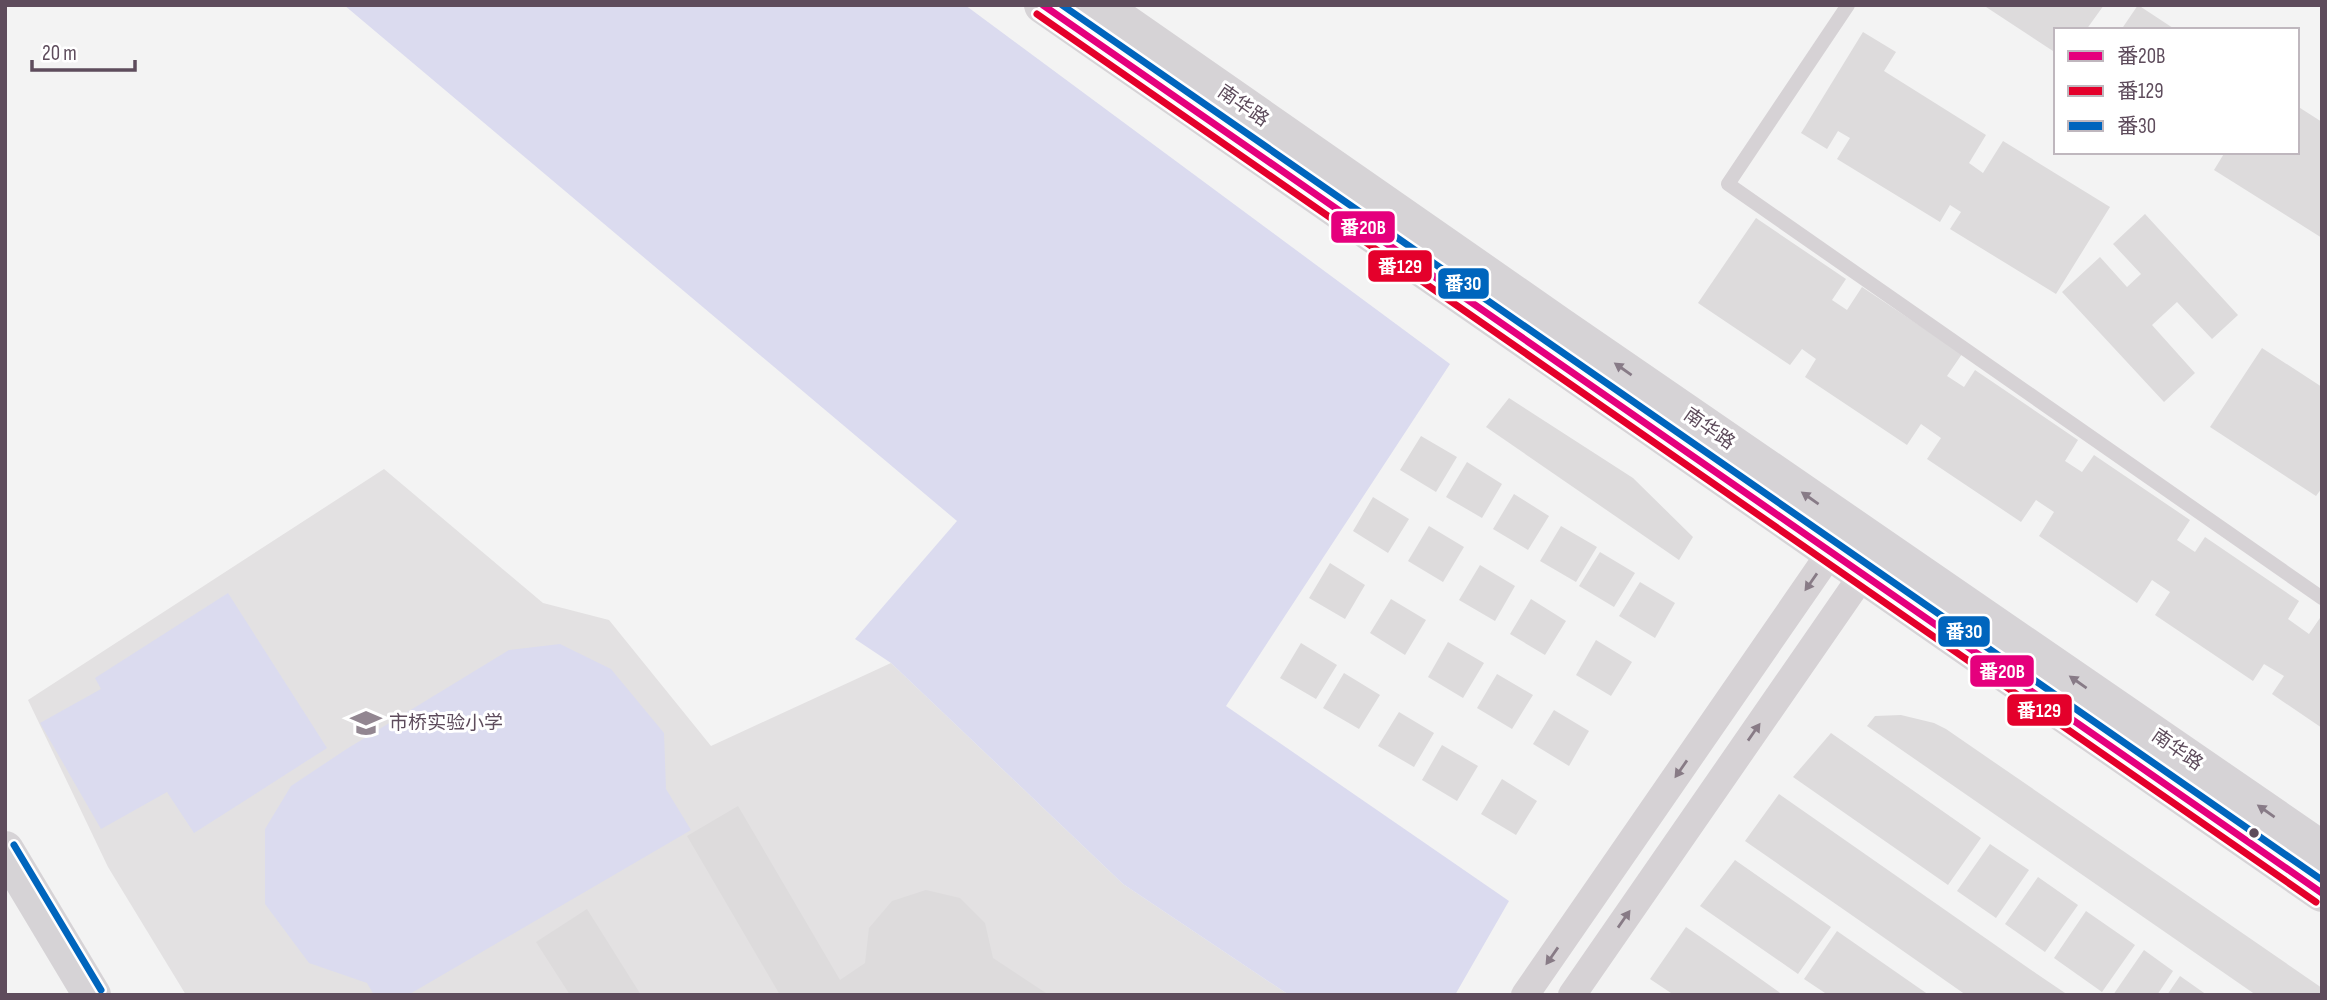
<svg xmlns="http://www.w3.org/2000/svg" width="2327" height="1000" viewBox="0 0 2327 1000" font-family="'Sofia Sans Condensed','Noto Sans SC',sans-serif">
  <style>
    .education { fill: #e3e1e2 }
    .green { fill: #dbdbef }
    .building { fill: #dddbdc }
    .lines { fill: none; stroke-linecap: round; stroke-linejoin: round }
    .lane { stroke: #d6d2d5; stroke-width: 14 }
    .street { stroke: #d6d2d5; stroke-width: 28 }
    .secondary { stroke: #d6d3d6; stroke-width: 38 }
    .bus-1-casing { stroke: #fff; stroke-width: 12 }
    .bus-2-casing { stroke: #fff; stroke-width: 12 }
    .bus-3-casing { stroke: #fff; stroke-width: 12 }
    .bus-1 { stroke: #e5007d; stroke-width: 7 }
    .bus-2 { stroke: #e4002b; stroke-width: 7 }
    .bus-3 { stroke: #0065bd; stroke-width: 7 }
    .oneway { fill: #887b87 }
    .oneway2 { fill: #887b86 }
    .bus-dot { fill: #5e4c5c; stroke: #fff; stroke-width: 2.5 }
    .labels { text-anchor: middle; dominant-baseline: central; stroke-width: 6; stroke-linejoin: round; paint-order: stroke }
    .street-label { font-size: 19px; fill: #5e4c5c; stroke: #fff }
    .poi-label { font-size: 19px; fill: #5e4c5c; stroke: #fff; text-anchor: start }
    .line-badge { stroke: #fff; stroke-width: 2.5 }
    .badge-label { font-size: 19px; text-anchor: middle; font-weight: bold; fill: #fff }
  </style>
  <rect width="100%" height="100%" fill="#f3f3f3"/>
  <path class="education" d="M384 469 543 603 609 620 711 746 891 663 1123 884 1289 995H186L108 867 28 700Z"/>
  <path class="green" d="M344 5H965L1450 364 1226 706 1509 901 1455 995H1289L1123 884 891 663 855 639 957 521Z
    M228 593 327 748 194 833 167 792 101 829 40 723 101 689 95 678Z
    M560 644 611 669 664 733 666 789 691 830 408 995H374L367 983 309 963 265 904V829L291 786 345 750 509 650Z"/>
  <path class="building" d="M1983 5H2104L2086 30H2056V53Z
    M2138 5 2176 30H2121Z
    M1863 32 1896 52 1884 71 1986 135 1969 163 1983 173 2003 141 2110 207 2056 294 1950 229 1961 212 1950 205 1940 222 1837 159 1850 138 1838 131 1827 149 1801 133Z
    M2297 106 2322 122V238L2214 170 2225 152H2297Z
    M2145 214 2238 315 2212 339 2177 302 2152 325 2195 373 2164 402 2062 292 2100 257 2127 287 2141 274 2113 244Z
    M1756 218 1846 279 1832 300 1847 310 1862 287 1962 354 1947 376 1964 387 1975 370 2078 440 2065 461 2082 472 2094 455 2190 520 2177 540 2195 552 2205 537 2299 601 2288 619 2309 634 2322 615V728L2272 694 2284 676 2264 664 2253 681 2155 615 2170 592 2152 580 2137 603 2039 536 2054 512 2036 500 2021 522 1927 459 1941 438 1921 424 1907 445 1805 377 1816 359 1802 349 1790 365 1698 303Z
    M2262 348 2322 387V488L2316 496 2210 427Z
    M1509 398 1633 478 1693 537 1679 560 1486 427Z
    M1421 436 1457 457 1436 492 1400 470Z
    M1467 462 1502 484 1482 518 1446 497Z
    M1514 494 1549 516 1528 550 1493 529Z
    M1373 497 1409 519 1388 553 1353 531Z
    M1429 526 1464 547 1443 582 1408 561Z
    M1561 526 1597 547 1576 582 1540 561Z
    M1600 552 1635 573 1614 607 1579 586Z
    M1330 563 1365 585 1345 619 1309 598Z
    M1480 565 1515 586 1495 621 1459 600Z
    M1640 582 1675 603 1655 638 1619 616Z
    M1391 599 1426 620 1405 655 1370 633Z
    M1531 599 1566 621 1545 655 1510 634Z
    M1596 640 1632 662 1611 696 1576 675Z
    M1448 642 1484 663 1463 698 1428 677Z
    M1301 643 1337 665 1316 699 1280 678Z
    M1344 673 1380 695 1359 729 1323 708Z
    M1497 674 1533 695 1512 729 1477 708Z
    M1554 710 1589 731 1569 766 1533 744Z
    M1399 712 1434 733 1414 767 1378 746Z
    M1901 715 1934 723 1946 729 2322 988V995H2256L1867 726 1875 716Z
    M1831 733 1981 838 1948 885 1793 777Z
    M1442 745 1478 766 1457 801 1422 780Z
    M1502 779 1537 801 1516 835 1481 814Z
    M1779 794 2037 974 2068 995H1966L1853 916 1745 841Z
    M738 806 840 980 865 963 869 928 892 901 926 890 960 898 985 923 993 958 1049 995H881L878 993 874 995H780L687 836Z
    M1990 844 2029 870 1996 918 1957 891Z
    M1735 860 1831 927 1798 974 1700 906Z
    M2038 877 2078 905 2045 952 2005 924Z
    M587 909 641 995H570L536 942Z
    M2086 911 2135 945 2102 992 2054 958Z
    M1686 927 1731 958 1783 995H1674L1650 979Z
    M1837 931 1929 995H1828L1804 979Z
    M2144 950 2173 971 2157 995H2113Z
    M2180 976 2207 995H2167Z"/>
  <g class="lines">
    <path class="lane" d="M1848 5 1728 184 2322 598"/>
    <path class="street" d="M1525 995 1842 536
      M1572 995 1873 560"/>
    <path class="secondary" d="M1043 5 2322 893
      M1099 5 1560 326 2322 850
      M5 850 92 995"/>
    <g class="bus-1-casing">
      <path id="bus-1" d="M1043 5 2322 893"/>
    </g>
    <g class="bus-2-casing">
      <path id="bus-2" d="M1037 14 2316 902"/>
    </g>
    <g class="bus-3-casing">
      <path id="bus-3" d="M1062 5 2322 880
        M14 845 101 990"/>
    </g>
    <use href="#bus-1" class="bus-1"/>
    <use href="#bus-2" class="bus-2"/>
    <use href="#bus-3" class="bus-3"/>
  </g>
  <defs><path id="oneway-solid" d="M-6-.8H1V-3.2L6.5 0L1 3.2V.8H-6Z" transform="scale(1.75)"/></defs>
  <g class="oneway">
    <use href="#oneway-solid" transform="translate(1623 369) rotate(-145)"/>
    <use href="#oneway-solid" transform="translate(1810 498) rotate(-145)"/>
    <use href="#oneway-solid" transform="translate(2078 682) rotate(-145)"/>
    <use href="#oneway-solid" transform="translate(2266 811) rotate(-145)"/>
  </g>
  <g class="oneway2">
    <use href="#oneway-solid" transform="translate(1811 582) rotate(125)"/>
    <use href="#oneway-solid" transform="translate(1754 732) rotate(-55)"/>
    <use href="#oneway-solid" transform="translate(1681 769) rotate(125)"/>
    <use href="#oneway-solid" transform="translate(1624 919) rotate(-55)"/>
    <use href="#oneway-solid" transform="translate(1552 956) rotate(125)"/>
  </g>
  <defs>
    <g id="school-bare" transform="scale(2.415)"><path d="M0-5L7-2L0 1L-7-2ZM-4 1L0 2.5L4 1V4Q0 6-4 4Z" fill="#928691" stroke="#fff" stroke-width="2.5" paint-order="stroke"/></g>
  </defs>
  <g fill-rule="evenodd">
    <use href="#school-bare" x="366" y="723"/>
  </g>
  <circle class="bus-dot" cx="2254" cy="833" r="6"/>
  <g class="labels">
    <g class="street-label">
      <text transform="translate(1243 106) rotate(35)">南华路</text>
      <text transform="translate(1709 429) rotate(35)">南华路</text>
      <text transform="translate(2177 750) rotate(35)">南华路</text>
    </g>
    <g class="poi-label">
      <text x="389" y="723">市桥实验小学</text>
    </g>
  </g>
  <g class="line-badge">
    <rect x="1330" y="210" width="66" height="34" rx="7" fill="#e5007d"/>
    <rect x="1367" y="249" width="66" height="34" rx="7" fill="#e4002b"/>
    <rect x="1437" y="267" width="53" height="33" rx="7" fill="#0065bd"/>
    <rect x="1937" y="615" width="54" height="33" rx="7" fill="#0065bd"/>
    <rect x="1969" y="654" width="66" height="34" rx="7" fill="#e5007d"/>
    <rect x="2006" y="693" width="67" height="34" rx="7" fill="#e4002b"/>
  </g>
  <g class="badge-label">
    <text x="1363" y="234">番20B</text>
    <text x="1400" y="273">番129</text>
    <text x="1463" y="290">番30</text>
    <text x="1964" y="638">番30</text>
    <text x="2002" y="678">番20B</text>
    <text x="2039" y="717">番129</text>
  </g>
  <rect width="2327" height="1000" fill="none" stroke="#5e4c5c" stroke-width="14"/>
  <rect x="2054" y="28" width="245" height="126" fill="#ffffff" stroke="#bfb7be" stroke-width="2"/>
  <rect x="2068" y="51" width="35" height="10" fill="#e5007d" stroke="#bfb7be" stroke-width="2"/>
  <text x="2117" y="63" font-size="21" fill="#5e4c5c">番20B</text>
  <rect x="2068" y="86" width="35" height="10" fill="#e4002b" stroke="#bfb7be" stroke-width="2"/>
  <text x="2117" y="98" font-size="21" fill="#5e4c5c">番129</text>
  <rect x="2068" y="121" width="35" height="10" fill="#0065bd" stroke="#bfb7be" stroke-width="2"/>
  <text x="2117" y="133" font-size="21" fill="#5e4c5c">番30</text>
  <path d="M32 60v10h103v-10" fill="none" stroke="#5e4c5c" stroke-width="3.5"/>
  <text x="42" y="60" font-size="21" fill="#5e4c5c" stroke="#ffffff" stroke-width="5" paint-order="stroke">20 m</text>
</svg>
